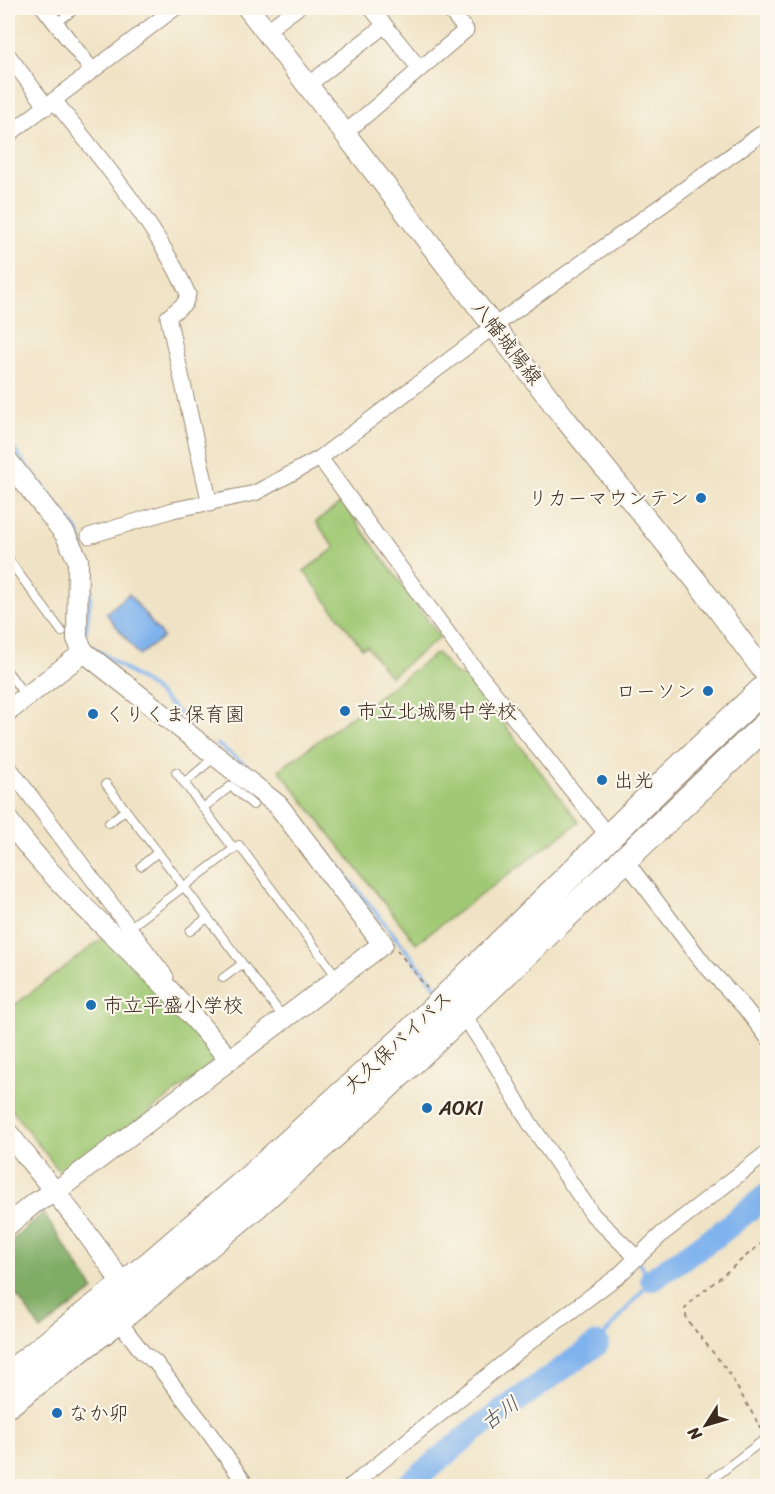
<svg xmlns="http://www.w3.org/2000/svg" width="775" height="1494" viewBox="0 0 775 1494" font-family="Sriracha,'Klee One',sans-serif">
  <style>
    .green { fill: #a1c975; stroke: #6e7a4a; stroke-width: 1.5 }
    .forest { fill: #80ad66; stroke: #5e6c42; stroke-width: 1.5 }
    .water { fill: #80b3ed; stroke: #5e6e86; stroke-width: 1.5 }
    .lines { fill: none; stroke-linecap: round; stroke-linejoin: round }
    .stream { stroke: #80b3ed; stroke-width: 4 }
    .river { stroke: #80b3ed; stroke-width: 24 }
    .service-casing { stroke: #968672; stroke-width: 10 }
    .minor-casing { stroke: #968672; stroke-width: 17 }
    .tertiary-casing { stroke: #968672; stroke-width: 22 }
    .secondary-casing { stroke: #968672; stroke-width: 23 }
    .trunk-casing { stroke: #968672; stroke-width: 28 }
    .path { stroke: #968672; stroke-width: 2; stroke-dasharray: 4.5 4.5; stroke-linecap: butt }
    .service { stroke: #fff; stroke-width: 8 }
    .minor { stroke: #fff; stroke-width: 15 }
    .tertiary { stroke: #fff; stroke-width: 20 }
    .secondary { stroke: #fff; stroke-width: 21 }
    .trunk { stroke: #fff; stroke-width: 26 }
    .poi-dot { fill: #1f6fb2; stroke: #fbf7ec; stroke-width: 2 }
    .labels { text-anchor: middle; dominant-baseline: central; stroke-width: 4.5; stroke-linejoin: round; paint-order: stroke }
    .street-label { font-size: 20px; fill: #3b2a1e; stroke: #fbf7ec }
    .poi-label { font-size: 20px; fill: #3b2a1e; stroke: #fbf7ec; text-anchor: start }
    .water-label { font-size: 21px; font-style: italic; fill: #50535c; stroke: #fbf7ec }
  </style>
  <rect width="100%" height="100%" fill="#fbf7ec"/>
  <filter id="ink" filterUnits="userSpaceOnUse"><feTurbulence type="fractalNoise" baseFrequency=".0167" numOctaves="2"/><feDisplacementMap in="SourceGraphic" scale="12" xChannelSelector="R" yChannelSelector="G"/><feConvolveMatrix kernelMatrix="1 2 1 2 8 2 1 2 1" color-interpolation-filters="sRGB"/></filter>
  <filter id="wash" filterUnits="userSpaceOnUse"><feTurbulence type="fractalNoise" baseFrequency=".008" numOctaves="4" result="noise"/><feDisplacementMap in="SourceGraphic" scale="24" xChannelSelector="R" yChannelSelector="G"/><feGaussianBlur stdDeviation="1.35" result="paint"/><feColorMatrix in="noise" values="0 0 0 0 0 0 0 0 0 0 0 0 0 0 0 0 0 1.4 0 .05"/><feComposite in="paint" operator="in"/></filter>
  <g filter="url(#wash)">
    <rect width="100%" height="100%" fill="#f0e3c5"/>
    <path class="green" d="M342 502 440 637 390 677 367 646 362 648 304 571 335 548 316 522Z
      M437 653 456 675 467 676 579 822 416 943 279 770Z
      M104 937 220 1059 63 1176 8 1105V1010Z"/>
    <path class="forest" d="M43 1213 94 1290 41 1330 8 1283V1244Z"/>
    <path class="water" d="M129 594 163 637 139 655 106 613Z"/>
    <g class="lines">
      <path class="stream" d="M8 442 79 533 82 549
        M86 631 91 590 87 571
        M94 648 151 687 192 725
        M217 744 263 778 276 792
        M305 825 440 992
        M597 1344 652 1279 637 1261"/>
      <path class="river" d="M652 1279 719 1234 768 1194
        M406 1486 474 1431 597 1344"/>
    </g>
  </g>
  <g filter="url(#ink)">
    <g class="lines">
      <g class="service-casing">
        <path id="service" d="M56 23 77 8
          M8 559 62 632
          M8 672 26 697
          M176 772 234 849
          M184 783 215 757
          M106 784 283 1017
          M203 808 231 786 253 805
          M109 823 125 810
          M141 866 158 852
          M129 928 239 845 337 977
          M190 931 207 918
          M223 978 242 964
          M703 1486 766 1438 768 1439"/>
      </g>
      <g class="minor-casing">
        <path id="minor" d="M44 8 92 70
          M371 8 420 69
          M266 31 297 8
          M8 55 47 107
          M308 85 385 25
          M57 104C104 163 156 224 188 294L185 303 168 317 210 504
          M345 133 466 30 448 8
          M8 135 175 8
          M320 458 460 650 609 837
          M89 536 173 510 255 493 320 458 494 326 768 129
          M8 766 166 977
          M625 860 704 964 744 1007 768 1038
          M463 1014 496 1065 529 1122 593 1215 637 1258
          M118 1320 143 1353 155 1362 200 1420 247 1486
          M351 1486 527 1344 618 1276 663 1233 768 1152"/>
      </g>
      <g class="tertiary-casing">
        <path id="tertiary" d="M8 461 65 534 78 560 77 639 84 652 278 805 383 944 55 1192 33 1204 8 1225
          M8 711 84 652
          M8 820C53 884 115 934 169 990 190 1013 210 1037 230 1060
          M8 1133C35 1167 62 1200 88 1235 102 1255 120 1274 125 1299"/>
      </g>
      <g class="secondary-casing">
        <path id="secondary" d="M248 8 566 420 698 583 768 677"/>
      </g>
      <g class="trunk-casing">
        <path id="trunk" d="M8 1375 150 1264 252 1176 400 1042 666 781 768 685
          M8 1404 118 1320 254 1207 371 1101 768 723"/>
      </g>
      <path class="path" d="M397 950 427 988
        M762 1430 727 1370 687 1320 685 1309 694 1299 768 1238"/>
      <use href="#service" class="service"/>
      <use href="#minor" class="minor"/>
      <use href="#tertiary" class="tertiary"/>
      <use href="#secondary" class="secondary"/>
      <use href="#trunk" class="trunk"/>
    </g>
  </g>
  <g class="poi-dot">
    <circle cx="701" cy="498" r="6"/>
    <circle cx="708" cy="691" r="6"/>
    <circle cx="345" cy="711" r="6"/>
    <circle cx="93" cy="714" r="6"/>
    <circle cx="602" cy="780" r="6"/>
    <circle cx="91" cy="1005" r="6"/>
    <circle cx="427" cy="1108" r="6"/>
    <circle cx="57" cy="1413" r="6"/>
  </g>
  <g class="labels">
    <g class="street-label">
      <text transform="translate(507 343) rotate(52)">八幡城陽線</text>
      <text transform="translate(398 1042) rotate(-43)">大久保バイパス</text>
    </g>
    <g class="poi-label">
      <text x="689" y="498" text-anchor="end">リカーマウンテン</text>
      <text x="696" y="691" text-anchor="end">ローソン</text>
      <text x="357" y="711">市立北城陽中学校</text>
      <text x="105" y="714">くりくま保育園</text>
      <text x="614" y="780">出光</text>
      <text x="103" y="1005">市立平盛小学校</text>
      <text x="439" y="1108">AOKI</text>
      <text x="69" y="1413">なか卯</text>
    </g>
    <g class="water-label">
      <text transform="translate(500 1413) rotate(-36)">古川</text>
    </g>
  </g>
  <rect width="775" height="1494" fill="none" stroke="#fbf7ec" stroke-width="30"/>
  <g transform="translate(706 1425) rotate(233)" stroke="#fbf7ec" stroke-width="4.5" paint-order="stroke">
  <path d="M0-4.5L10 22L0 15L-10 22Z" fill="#3b2a1e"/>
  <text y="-9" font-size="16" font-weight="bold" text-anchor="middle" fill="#3b2a1e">N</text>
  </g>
</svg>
